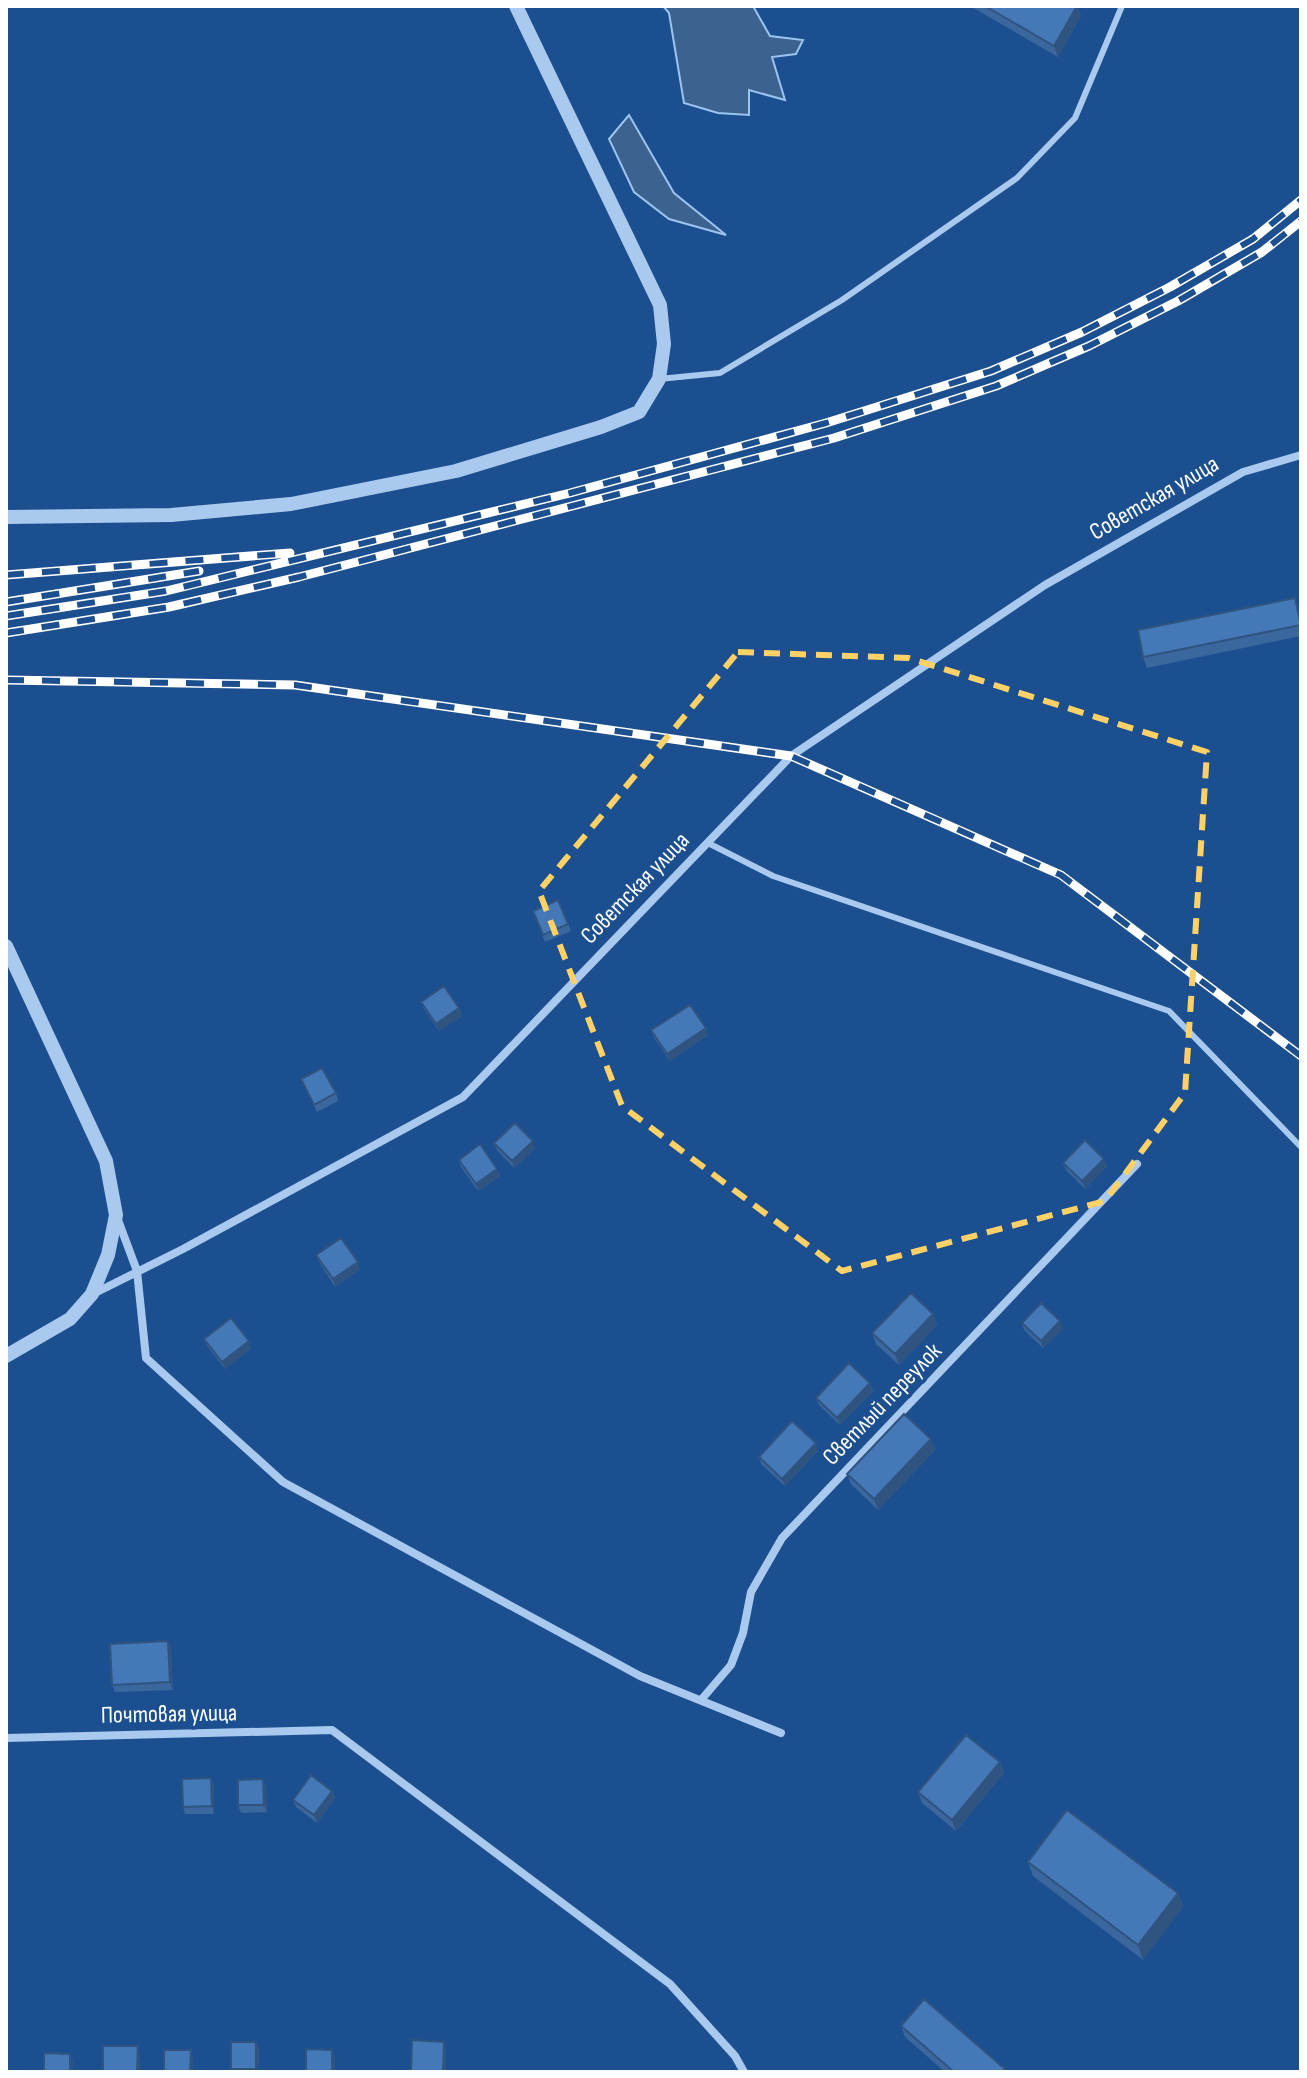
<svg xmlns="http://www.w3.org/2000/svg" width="1307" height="2078" viewBox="0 0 1307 2078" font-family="'Sofia Sans Condensed',sans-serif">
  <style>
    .water { fill: #3c6290; stroke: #9cc4f0; stroke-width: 2 }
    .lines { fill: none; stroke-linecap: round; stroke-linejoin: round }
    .service { stroke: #a9c9ee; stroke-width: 6 }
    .minor { stroke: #a9c9ee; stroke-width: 8 }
    .tertiary { stroke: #a9c9ee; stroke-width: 14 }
    .rail-casing { stroke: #fff; stroke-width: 9 }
    .rail { stroke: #1b4f8f; stroke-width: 6; stroke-dasharray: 18; stroke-linecap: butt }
    .wall { fill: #3a679d }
    .shaded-wall { fill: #305480 }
    .building { fill: #4478b7; stroke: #305480; stroke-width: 2 }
    .marked { fill: none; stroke: #ffd166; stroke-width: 6; stroke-dasharray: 16 10; stroke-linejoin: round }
    .labels { text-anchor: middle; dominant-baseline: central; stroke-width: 8; stroke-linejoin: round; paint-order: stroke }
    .street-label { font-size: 24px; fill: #fff; stroke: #1b4f8f }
  </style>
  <rect width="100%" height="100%" fill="#1b4f8f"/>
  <path class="water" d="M663 6H753L770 36 803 40 796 54 772 57 785 100 749 90V115L718 113 684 103 669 13Z
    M629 115 674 193 726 235 669 219 634 192 609 139Z"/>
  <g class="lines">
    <path class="service" d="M659 379 720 373 842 300 1017 178 1075 118 1122 6
      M708 843 773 876 1169 1011 1301 1147"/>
    <path class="minor" d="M118 1220 137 1271 146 1358 283 1482 640 1676 781 1733
      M93 1294 183 1249 463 1097 791 756 1045 585 1243 472 1301 455
      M701 1700 731 1665 743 1633 751 1592 782 1538 1137 1164
      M6 1738 332 1730 670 1984 735 2056 744 2072"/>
    <path class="tertiary" d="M6 517 171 515 291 504 456 471 601 427 639 412 659 379 664 344 660 305 516 6
      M6 946 106 1161 116 1215 108 1255 92 1294 70 1319 6 1356"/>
    <g class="rail-casing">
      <path id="rail" d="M6 575 290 553
        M6 602 199 571
        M6 616 166 591 570 493 826 423 991 371 1082 332 1170 287 1253 239 1301 200
        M6 633 169 607 299 577 834 438 996 386 1089 346 1178 301 1262 252 1301 221
        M6 680 295 685 791 756 1061 875 1301 1056"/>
    </g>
    <use href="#rail" class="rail"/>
  </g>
  <path class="wall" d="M970 6H1077L1081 16 1058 57Z
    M1295 598 1301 618V636L1147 668 1143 657Z
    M558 900 571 931 545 942 533 911Z
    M421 1002 459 1008 462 1016 439 1031 424 1009Z
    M651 1030 708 1035 670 1061 654 1038Z
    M301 1079 336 1093 338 1101 317 1112Z
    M494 1143 535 1148 514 1168 497 1150Z
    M1104 1159 1107 1166 1085 1189 1066 1170 1063 1163Z
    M459 1160 497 1169 500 1176 478 1191 461 1167Z
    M316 1255 360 1269 335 1287 319 1262Z
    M933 1314 937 1325 899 1365 876 1344 872 1333Z
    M1022 1323 1063 1328 1043 1348 1024 1330Z
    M204 1339 251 1349 225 1369 207 1346Z
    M870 1383 873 1391 840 1425 819 1405 816 1398Z
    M931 1439 935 1450 878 1510 851 1484 847 1474Z
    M818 1451 785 1486 761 1464 759 1457Z
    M168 1641 171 1648 173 1690 115 1692 112 1685Z
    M1000 1762 1004 1773 956 1831 922 1803 918 1792Z
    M211 1778 214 1785V1814H185L183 1807Z
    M263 1779 266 1787 267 1812 241 1813 238 1805Z
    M332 1791 335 1798 317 1823 296 1807 293 1800Z
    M1028 1862 1178 1893 1183 1907 1143 1960 1033 1876Z
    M901 2026 1007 2072H945L905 2037Z
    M256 2042 259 2049 258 2072H232L231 2069Z"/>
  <path class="shaded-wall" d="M1077 6 1081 16 1058 57 1054 46Z
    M459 1008 462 1016 439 1031 436 1024Z
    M706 1028 708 1035 670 1061 667 1054Z
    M533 1141 535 1148 514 1168 512 1161Z
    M1104 1159 1107 1166 1085 1189 1082 1181Z
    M497 1169 500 1176 478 1191 476 1184Z
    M358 1262 360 1269 335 1287 333 1279Z
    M933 1314 937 1325 899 1365 895 1354Z
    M1060 1321 1063 1328 1043 1348 1041 1341Z
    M249 1341 251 1349 225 1369 222 1362Z
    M870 1383 873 1391 840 1425 837 1418Z
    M931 1439 935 1450 878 1510 874 1499Z
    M816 1443 818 1451 785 1486 782 1479Z
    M168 1641 171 1648 173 1690 170 1682Z
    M1000 1762 1004 1773 956 1831 952 1820Z
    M211 1778 214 1785V1814L212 1806Z
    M263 1779 266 1787 267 1812 264 1805Z
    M332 1791 335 1798 317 1823 314 1815Z
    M1178 1893 1183 1907 1143 1960 1138 1945Z
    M256 2042 259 2049 258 2072H257L256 2069Z
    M444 2042 446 2049V2072H443Z
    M138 2046 140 2054V2072H137Z
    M191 2050 193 2058V2072H190Z
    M332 2050 335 2057V2072H332Z
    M70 2054 73 2061V2072H70Z"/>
  <path class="building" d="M985 6H1077L1054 46Z
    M1295 598 1301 625 1143 657 1138 630Z
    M558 900 568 924 543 935 533 911Z
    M444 986 459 1008 436 1024 421 1002Z
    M690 1005 706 1028 667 1054 651 1030Z
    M322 1068 336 1093 314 1105 301 1079Z
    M515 1123 533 1141 512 1161 494 1143Z
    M1085 1140 1104 1159 1082 1181 1063 1163Z
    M480 1144 497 1169 476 1184 459 1160Z
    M341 1238 358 1262 333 1279 316 1255Z
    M911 1293 933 1314 895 1354 872 1333Z
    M1041 1303 1060 1321 1041 1341 1022 1323Z
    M231 1318 249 1341 222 1362 204 1339Z
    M849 1363 870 1383 837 1418 816 1398Z
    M904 1414 931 1439 874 1499 847 1474Z
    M792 1421 816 1443 782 1479 759 1457Z
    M168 1641 170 1682 112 1685 110 1644Z
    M966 1735 1000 1762 952 1820 918 1792Z
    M311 1775 332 1791 314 1815 293 1800Z
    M211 1778 212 1806 183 1807 182 1779Z
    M263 1779 264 1805H238V1780Z
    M1067 1810 1178 1893 1138 1945 1028 1862Z
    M924 1999 1005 2069 1002 2072H954L901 2026Z
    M412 2040 444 2042 443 2072H411Z
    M231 2042H256V2069H231Z
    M103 2046H138L137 2072H103Z
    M306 2049 332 2050V2072H306Z
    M164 2050H191L190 2072H164Z
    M44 2053 70 2054V2072H44Z"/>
  <path class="marked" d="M738 652 909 658 1207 752 1185 1093 1105 1201 842 1271 622 1106 539 891Z"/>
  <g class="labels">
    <g class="street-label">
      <text transform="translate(1154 498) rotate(-30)">Советская улица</text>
      <text transform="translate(635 888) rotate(-46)">Советская улица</text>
      <text transform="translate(882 1404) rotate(-46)">Светлый переулок</text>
      <text transform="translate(169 1714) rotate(-1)">Почтовая улица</text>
    </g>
  </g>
  <rect width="1307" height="2078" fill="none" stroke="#ffffff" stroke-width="16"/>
</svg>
